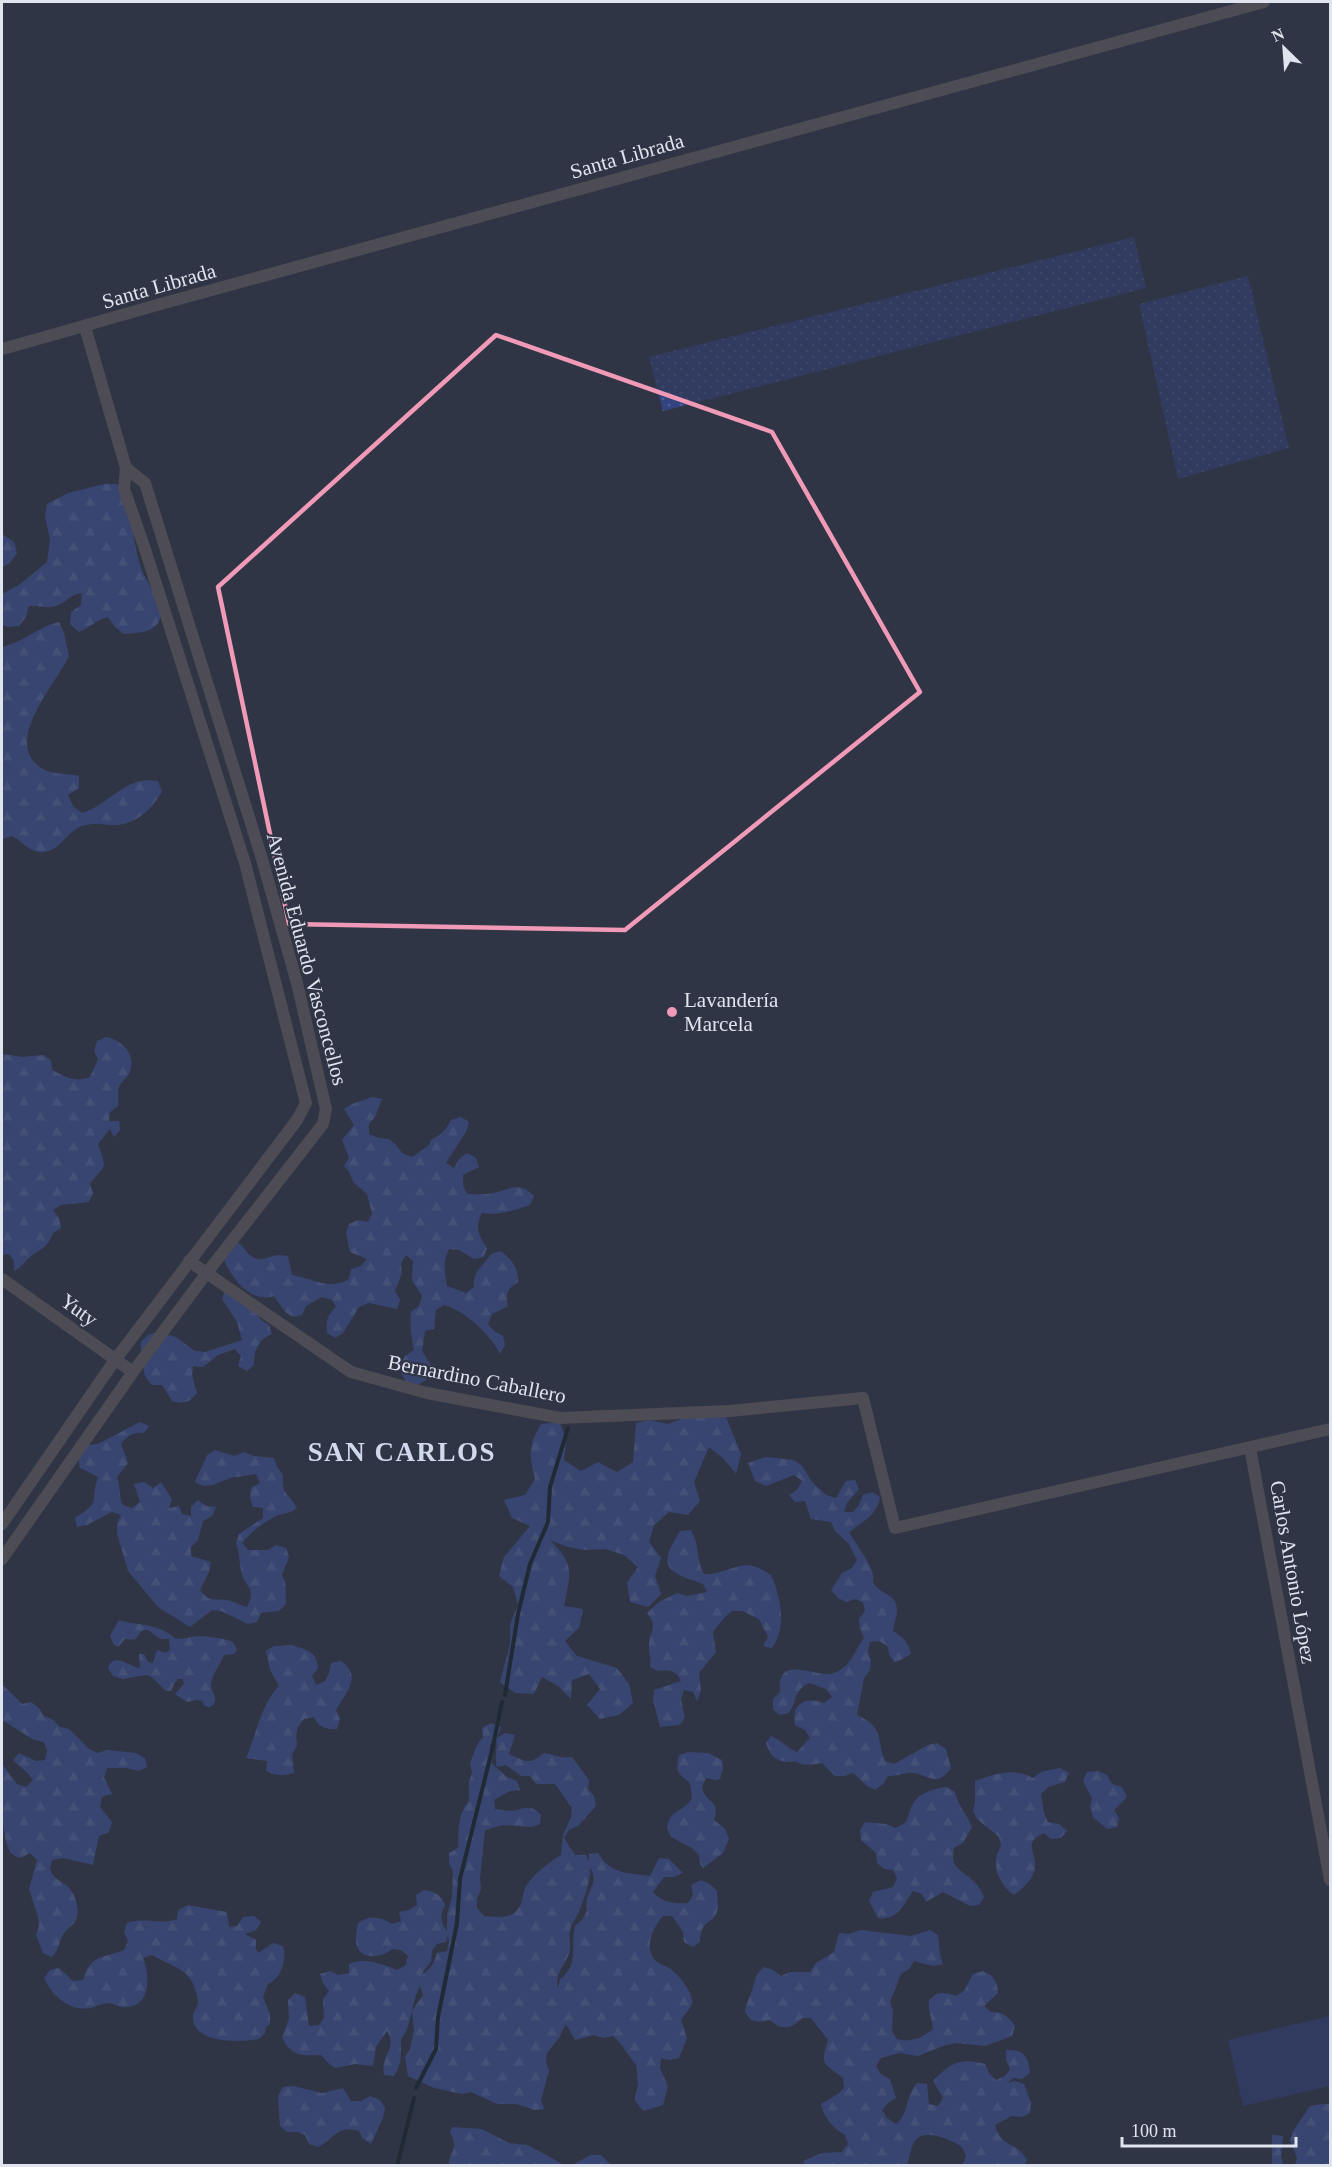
<svg xmlns="http://www.w3.org/2000/svg" width="1332" height="2167" viewBox="0 0 1332 2167" font-family="'Times New Roman',serif">
  <style>
    .grass { fill: url(#grass-dots) }
    .forest { fill: url(#forest-firs); fill-rule: evenodd }
    .park { fill: #32437f }
    .lines { fill: none; stroke-linecap: round; stroke-linejoin: round }
    .stream { stroke: #0d1e23; stroke-width: 4 }
    .tertiary { stroke: #716765; stroke-width: 12 }
    .marked { fill: none; stroke: #f09ab7; stroke-width: 4.5; stroke-linejoin: round }
    .poi-dot { fill: #f09ab7; stroke: #303546; stroke-width: 2 }
    .labels { text-anchor: middle; dominant-baseline: central; stroke-width: 4.5; stroke-linejoin: round; paint-order: stroke }
    .street-label { font-size: 21px; fill: #e0e4ee; stroke: #303546 }
    .poi-label { font-size: 21px; fill: #e0e4ee; stroke: #303546; text-anchor: start }
    .district-label { font-size: 27px; font-weight: bold; letter-spacing: 1.5px; fill: #d1d9ed; stroke: #303546 }
  </style>
  <defs>
    <pattern id="grass-dots" width="8" height="8" patternUnits="userSpaceOnUse" patternTransform="scale(1.5)"><rect width="8" height="8" fill="#32437f"/><path d="M2 2h.1M6 6h.1" fill="none" stroke="#4f5e91" stroke-width="1.8" stroke-linecap="round"/></pattern>
    <pattern id="forest-firs" width="22" height="20" patternUnits="userSpaceOnUse" patternTransform="scale(1.5)"><rect width="22" height="20" fill="#4459a6"/><path d="M5 1l3.5 6h-7zM16 11l3.5 6h-7z" fill="#5f71b3"/></pattern>
  </defs>
  <rect width="100%" height="100%" fill="#303546"/>
  <path class="grass" d="M1134 237 1146 288 663 411 649 357Z
    M1248 276 1289 448 1178 479 1139 304Z"/>
  <path class="forest" d="M104 484H116L122 489 128 499C132 522 134 546 141 568 146 584 178 620 147 631 140 633 131 633 124 634L115 627 108 617C97 620 90 627 79 632L70 624 71 612 81 605 82 593C66 596 68 603 55 606 47 609 37 605 29 606L26 617 19 626 8 627 2 625V594L19 585 47 562 50 539 45 516 47 504 68 493Z
    M2 534 14 542 17 553 10 563 2 567Z
    M59 622 64 633 69 656C56 684 0 744 43 769 53 775 67 773 79 776V788L68 795 73 806 82 813C111 804 125 775 158 781L162 792C149 812 135 826 110 825 100 824 91 823 82 826 66 832 61 850 44 852 30 854 24 842 12 836L2 839V648C7 644 13 644 19 641 33 634 44 625 59 622Z
    M106 1037C122 1040 136 1054 130 1071 129 1077 121 1081 119 1087 117 1092 119 1100 118 1106L110 1112 109 1121H119L120 1130 114 1137 110 1129 98 1144C108 1172 105 1163 90 1184L93 1193 89 1202 61 1205 53 1210 59 1218 61 1228 53 1233C47 1249 41 1248 29 1258 23 1263 22 1267 14 1271V1261L9 1254 2 1255V1054L23 1057 43 1055 51 1060 52 1070C66 1077 75 1083 90 1077L98 1059 94 1051 97 1041Z
    M372 1097 382 1099 375 1117 369 1124V1134L379 1138 389 1139 396 1145 402 1153 412 1157 429 1145 431 1140C441 1135 446 1130 451 1120L461 1117 469 1122 466 1132 446 1163 454 1168 459 1159 467 1153 476 1158 479 1167 463 1175V1185L467 1194C473 1194 481 1195 487 1194 507 1192 517 1179 534 1196L530 1205C515 1210 498 1216 482 1213 474 1228 479 1235 487 1248L484 1257 474 1259 459 1250 449 1249C442 1262 445 1272 447 1286L466 1293 474 1287C472 1271 483 1267 491 1254L500 1251C511 1258 519 1269 518 1282 507 1289 505 1294 508 1306L492 1314 488 1324 494 1331 503 1336 505 1345 500 1354C492 1336 463 1309 444 1305L436 1310 434 1329 425 1331 422 1351 432 1367V1376L416 1386 407 1383 402 1375 400 1365 405 1356 414 1350C412 1338 409 1324 411 1312L419 1306 422 1296 412 1280 413 1261 406 1255 401 1263 402 1273 395 1291 400 1300 397 1309 369 1303 359 1307 343 1333 335 1338 327 1333C326 1321 327 1315 336 1307L332 1300 322 1297 306 1306 302 1315 293 1317 285 1312 274 1296C249 1305 229 1274 221 1253L235 1241C244 1246 244 1250 250 1255 261 1264 268 1256 278 1255 282 1255 285 1256 288 1256L292 1275C312 1278 330 1291 349 1279L351 1269 361 1266 367 1259 350 1252 346 1233 349 1224 358 1220 368 1222 372 1213 367 1194 353 1182 350 1173 344 1166 349 1158 342 1140 354 1125 344 1109 352 1104Z
    M225 1290 250 1304 261 1320 269 1325 272 1334C259 1339 253 1351 254 1365L247 1371 238 1366 241 1356 235 1349 218 1355 203 1367 193 1366 192 1375 197 1393C189 1403 184 1404 172 1401L162 1385H152C144 1377 143 1373 144 1362 144 1356 140 1351 141 1342L148 1335 157 1332 176 1337 195 1351 205 1352 242 1340 237 1322 222 1299Z
    M707 1409 726 1417 741 1454 736 1474 724 1459 709 1447 694 1482 700 1501 688 1515 669 1512 654 1525 649 1542 661 1558 655 1576 661 1594 648 1607 630 1602 627 1583 638 1567 624 1555 605 1549 584 1550 565 1546 550 1540C576 1567 570 1572 564 1606L583 1609 579 1628 565 1641 577 1656 617 1668 629 1684 633 1703 619 1715 600 1719 587 1705 600 1689 589 1674 572 1680 571 1699 558 1686 542 1677 534 1694 515 1693 500 1682 510 1644V1624L518 1605 513 1587 499 1576 504 1557 530 1526 512 1518 504 1500 525 1495 535 1479C529 1454 528 1447 541 1424L560 1422 566 1441 564 1460 581 1471 598 1462 617 1472 633 1462 636 1423 649 1420 668 1424Z
    M140 1422 149 1426 144 1433C133 1432 128 1435 121 1444L128 1463 117 1477C121 1487 118 1496 123 1505L132 1508 140 1502 134 1484 144 1482 153 1488 161 1482 172 1499 169 1508 179 1506 182 1514 191 1516V1507L198 1500 206 1506 216 1507 212 1516 203 1521 198 1540 191 1547V1556L211 1562 209 1572 200 1590C210 1603 213 1598 227 1600 233 1601 240 1605 247 1607 257 1587 245 1588 241 1571 239 1561 240 1553 236 1543L239 1534 263 1518V1508L253 1507 250 1498 251 1488 260 1483 256 1474 230 1478 213 1485 203 1486 195 1482C198 1472 204 1465 207 1455L215 1450 234 1456 244 1452 254 1456 274 1458 277 1467 283 1475C281 1495 289 1493 297 1508 290 1514 282 1513 274 1517 263 1523 250 1533 242 1543L248 1550H268L276 1545 286 1548 289 1557 282 1575C288 1585 285 1593 286 1604L279 1611 261 1613 257 1622 248 1624 221 1611 212 1610 190 1627 158 1607 128 1571 117 1534V1524L121 1515 112 1512 87 1525 77 1527 75 1518C103 1500 89 1504 98 1477L80 1468 78 1459 88 1445 98 1444Z
    M766 1457 794 1460 802 1466 812 1482 826 1495 836 1498 846 1481 855 1480 859 1489 847 1503 844 1512H853L859 1505 863 1495 872 1492 880 1497C878 1515 862 1522 849 1532 856 1545 869 1560 873 1574 874 1577 872 1581 874 1584 879 1593 891 1593 895 1602 900 1612 894 1621 893 1631 903 1637 908 1642 911 1654L895 1663 890 1656 887 1646 879 1641 870 1642 868 1652 871 1661 870 1670 864 1678 857 1715C884 1727 876 1737 885 1761L894 1764 928 1745 937 1743 946 1749 951 1768C935 1791 927 1771 907 1773 901 1774 896 1776 888 1776L883 1784 875 1790 867 1786 853 1773 844 1776H835L822 1763C815 1764 807 1766 801 1764 794 1762 799 1761 792 1762 777 1762 771 1758 766 1743L771 1736C781 1740 787 1748 797 1752L810 1738 805 1730 795 1725C791 1704 804 1696 824 1703L832 1697 826 1689 809 1683C794 1690 797 1701 789 1713L780 1715 773 1709V1699L780 1692C776 1652 816 1679 834 1673 851 1667 855 1650 864 1638L860 1629 859 1619 865 1611 863 1602 855 1599 846 1602 838 1598 831 1590 842 1573 852 1568 857 1560 849 1544 835 1531 831 1522 811 1519 805 1501 795 1502 789 1495 797 1490 802 1481 794 1475 766 1486 755 1481 748 1463Z
    M691 1530C700 1546 696 1560 704 1574 721 1576 740 1561 753 1566 759 1567 766 1572 771 1575 781 1597 787 1628 772 1648L763 1646 768 1637 759 1619 742 1611H732L725 1617 713 1632 716 1652 699 1673 701 1691 697 1701 693 1692 684 1690 681 1699 685 1718 679 1725 660 1727 653 1700 654 1690 681 1681C676 1671 670 1669 658 1671L650 1667C651 1659 649 1653 649 1646 649 1630 659 1629 647 1613L659 1602 677 1593 687 1596 707 1592 703 1584C666 1571 657 1568 680 1531Z
    M119 1620C142 1627 156 1622 176 1639 182 1639 186 1638 192 1637 201 1635 224 1638 233 1642L237 1650 234 1654 224 1655C220 1666 211 1674 211 1686 212 1694 218 1696 213 1705L210 1707 205 1706 202 1701 197 1700 187 1702 175 1694 184 1684 183 1679H178L175 1682 171 1691H166L152 1677 147 1675 123 1679 113 1676 108 1668C114 1651 129 1667 140 1668L139 1654H144L148 1662 153 1663 157 1650 166 1653 170 1649 169 1639H160L148 1630H143C134 1638 140 1641 125 1639L118 1647 114 1645 110 1636Z
    M292 1645C307 1650 317 1651 318 1668L312 1676 316 1685 325 1681 329 1673 331 1663 341 1661C363 1676 346 1692 336 1710L340 1719 337 1729C325 1729 319 1728 314 1717L304 1719 298 1727 296 1736 297 1746 292 1754 294 1773C283 1776 276 1776 266 1771L267 1761 246 1758C257 1734 260 1706 279 1686L270 1670 266 1651 274 1646Z
    M2 1684 22 1704 31 1702 39 1708 44 1716 53 1720 60 1727 69 1729 89 1749 98 1753 107 1750 136 1753 145 1758 147 1767 138 1771 127 1768H107L104 1777 112 1794 102 1797 100 1807 112 1822 109 1832 99 1836 93 1865 63 1858 52 1860C52 1861 50 1868 50 1869 52 1878 61 1881 67 1886 76 1894 81 1911 75 1922 72 1926 68 1928 65 1932 57 1942 62 1946 52 1957L43 1953 36 1935 39 1926 38 1917 29 1889 37 1860 30 1853 21 1858C18 1857 15 1856 12 1854 0 1842 1 1783 2 1764L17 1784 26 1787 33 1780C28 1771 20 1768 13 1760L19 1753 36 1761 45 1760 47 1751 44 1742 34 1740 2 1720Z
    M491 1723 501 1727 497 1738 505 1733 515 1735 509 1754C525 1761 530 1766 543 1753 554 1754 561 1759 572 1757L589 1780 588 1789 594 1796 596 1806 578 1826 569 1830 564 1838 575 1855H586L589 1862V1854L598 1853C610 1874 628 1873 650 1876L659 1858 669 1859 683 1873 674 1877H664L653 1892C662 1903 675 1904 688 1903L693 1895 691 1885 701 1880 710 1884 717 1891C717 1897 719 1906 717 1912 712 1926 701 1918 700 1942L693 1947 684 1942 683 1932 672 1916H663C654 1925 644 1947 654 1959 659 1965 669 1966 674 1972 681 1978 694 1994 692 2004 690 2009 684 2015 681 2020L687 2038 679 2058 670 2060 661 2058 660 2068 668 2086 663 2105 644 2111C631 2098 635 2100 638 2085 638 2079 637 2071 636 2065 628 2056 623 2044 613 2036L603 2038 594 2035 575 2040 566 2024 559 2038 547 2053 546 2062 549 2071 541 2100 544 2109 535 2110 516 2104H497L471 2092 462 2094 434 2088 408 2076 405 2057 410 2049 414 2030 412 2011 423 1995 420 1986C411 2002 412 2027 401 2039 401 2054 402 2064 394 2076L384 2075C380 2055 398 2049 387 2031L376 2047 373 2066 355 2064 335 2068 327 2062 321 2055C302 2056 290 2056 282 2037L289 2019 288 2000 295 1993 305 1997 309 2026 319 2025 324 2018 323 1999 329 1991 323 1983 320 1974 330 1971 338 1975 349 1973V1964C365 1957 382 1964 397 1970L406 1965 408 1956 401 1950 392 1949C382 1958 359 1961 356 1943 355 1937 357 1929 358 1923 370 1915 380 1916 392 1924L401 1921 399 1912 409 1910 417 1905 416 1895 424 1890C435 1892 441 1894 445 1905 440 1915 440 1923 447 1931V1915L452 1897 453 1872 449 1863V1853L458 1848C459 1831 457 1815 469 1801V1782L472 1773 470 1763 477 1745 483 1737 482 1728ZM496 1738C498 1747 494 1757 497 1767L506 1765 521 1776H530L536 1784H555L572 1808 571 1817 563 1835 561 1855C548 1863 535 1873 526 1886 523 1891 523 1898 521 1904 514 1920 498 1917 484 1916L477 1908V1898L481 1889 480 1879 485 1830 503 1825 531 1827 540 1824 541 1815C532 1806 528 1807 517 1810 510 1812 502 1810 495 1809L494 1800 510 1791 520 1790 517 1781 507 1777 492 1764 490 1745ZM590 1867C601 1886 583 1891 587 1910L583 1919 575 1926C570 1947 580 1964 560 1979L558 1988C554 1974 565 1966 569 1953 572 1945 568 1938 570 1930 572 1922 578 1916 580 1909 585 1897 591 1879 590 1867ZM448 1935 449 1941 447 1951 437 1953C434 1963 431 1970 421 1975L431 1961 432 1951 437 1944 446 1942Z
    M688 1752 708 1753 722 1760 723 1769 720 1779 715 1780 706 1778 702 1787C706 1805 721 1799 714 1820L725 1829 729 1839 723 1853 703 1868 700 1864 699 1855 692 1848 671 1837 667 1828C669 1809 685 1812 692 1798L690 1783C678 1773 675 1773 679 1755Z
    M1060 1768 1069 1773 1065 1782 1048 1787 1041 1794 1044 1813 1048 1822 1059 1824 1067 1831 1061 1838 1051 1839 1044 1833C1023 1843 1035 1849 1035 1865 1036 1877 1023 1889 1014 1895 998 1884 990 1863 1001 1846L999 1837 977 1819 973 1811 975 1801V1781C995 1774 1013 1767 1033 1778L1041 1772Z
    M1098 1771 1107 1775 1112 1784 1122 1787 1127 1797 1114 1810 1119 1818 1117 1827 1107 1829 1093 1817 1090 1807 1092 1798 1083 1781 1087 1772Z
    M946 1787 955 1792C958 1806 967 1814 972 1827L963 1843 954 1848C950 1869 960 1868 972 1880 978 1885 981 1890 984 1897L979 1905 970 1906 943 1892 926 1902 922 1894 913 1891C902 1906 899 1920 878 1918L869 1901 873 1892 893 1887 897 1878 893 1870 884 1869 877 1863 876 1853 861 1840 860 1830 865 1822 886 1824 895 1828C912 1821 905 1819 912 1806 917 1793 934 1789 946 1787Z
    M188 1905 227 1912 229 1927 237 1926 243 1917 254 1916 261 1922 256 1930 245 1934 256 1940V1949L258 1953 273 1943 283 1946C287 1960 282 1977 268 1984L263 1997 270 2014V2024L266 2027 265 2033 259 2039C241 2042 191 2045 193 2015 194 2011 198 2006 198 2002 198 1997 194 1984 191 1980 183 1967 164 1963 152 1955L143 1958C150 1974 151 2006 127 2007 120 2008 115 2004 109 2003 103 2003 97 2006 91 2008 70 2012 52 1996 44 1978L50 1970 59 1968 73 1981 83 1980C91 1953 103 1959 124 1950L128 1941 124 1932 127 1923C145 1917 161 1925 177 1919L178 1910Z
    M861 1930 911 1936 930 1930 938 1935 940 1955 943 1964 933 1966 914 1961 909 1969 901 1974 890 2002 893 2011 892 2031 897 2039C910 2043 922 2038 933 2029 932 2019 928 2011 929 2000 938 1991 944 1992 956 1996L964 1991 973 1974 983 1971C994 1976 997 1980 998 1993L984 2006 991 2012C1003 2012 1008 2016 1015 2026L1012 2036 985 2046 956 2043 946 2045 918 2056 900 2053 881 2058 876 2066 881 2074 890 2079 896 2098 888 2103 882 2110 887 2118 896 2124C909 2114 905 2097 917 2083L927 2084 929 2104 938 2106 943 2098 933 2081C949 2064 960 2057 985 2064L989 2073 996 2080 1005 2076 1010 2069 1006 2060V2050C1024 2049 1028 2056 1030 2073L1022 2079 1013 2078 1007 2083 1015 2081 1024 2084 1031 2103 1030 2113 1022 2117 1012 2116 995 2125C1001 2149 1016 2140 1027 2160L1024 2165H963L966 2156 962 2147C951 2140 924 2127 914 2142 910 2149 910 2158 907 2165H805L803 2161 822 2153 842 2152 848 2144 845 2135C833 2128 824 2118 821 2104L838 2094 844 2088 843 2078C825 2063 819 2067 828 2040L811 2018H802C792 2029 781 2031 770 2020L760 2022 751 2020 745 2012C746 2004 748 2001 751 1993 756 1981 753 1977 764 1967L773 1970 781 1976 790 1972H810L816 1963 834 1952 839 1933 849 1934Z
    M293 2086 322 2093 343 2088 351 2101H361L370 2096 380 2100 385 2108 383 2118 371 2144 363 2139 359 2131C335 2125 336 2138 318 2147L309 2144 305 2135 297 2132H287L280 2126 278 2096 283 2087Z
    M1321 2104H1330V2165H1295L1297 2158 1290 2140 1293 2131 1310 2106Z
    M452 2127 482 2129 509 2143 528 2145 564 2165 574 2164 591 2155H601L611 2165H449C449 2149 460 2152 450 2132Z
    M1272 2135 1283 2136 1281 2156 1283 2164 1287 2165H1272Z"/>
  <path class="park" d="M1330 2016V2086L1243 2106 1228 2040Z"/>
  <g class="lines">
    <path class="stream" d="M505 1695 518 1614 530 1564 548 1522 550 1487 568 1428
      M416 2088 436 2049 438 2017 457 1923 460 1879 493 1746 502 1702
      M397 2166 414 2098"/>
    <path class="tertiary" d="M2 349C61 333 120 315 179 299 541 202 902 100 1264 2
      M189 1261 351 1372 427 1393 560 1418 729 1411 863 1398 895 1528 1330 1429
      M2 1279 133 1372
      M1250 1448 1330 1880
      M2 1524 115 1360 297 1120 306 1103 245 863 144 546 124 489 126 468 85 327
      M2 1559 133 1372 206 1274 323 1124 326 1109 297 983 262 859 145 483 126 468"/>
  </g>
  <path d="M0 0H1332V2167H0ZM496 335 772 432 920 692 625 930 289 924 218 587Z" fill="#303546" fill-opacity=".55" fill-rule="evenodd"/>
  <path class="marked" d="M496 335 772 432 920 692 625 930 289 924 218 587Z"/>
  <circle class="poi-dot" cx="672" cy="1012" r="6"/>
  <g class="labels">
    <g class="street-label">
      <text transform="translate(627 156) rotate(-16)">Santa Librada</text>
      <text transform="translate(159 286) rotate(-16)">Santa Librada</text>
      <text transform="translate(307 959) rotate(75)">Avenida Eduardo Vasconcellos</text>
      <text transform="translate(79 1310) rotate(36)">Yuty</text>
      <text transform="translate(477 1379) rotate(11)">Bernardino Caballero</text>
      <text transform="translate(1293 1572) rotate(80)">Carlos Antonio López</text>
    </g>
    <g class="poi-label">
      <text x="684" y="1000">Lavandería<tspan x="684" dy="24">Marcela</tspan></text>
    </g>
    <g class="district-label">
      <text x="402" y="1452">SAN CARLOS</text>
    </g>
  </g>
  <rect width="1332" height="2167" fill="none" stroke="#e0e4ee" stroke-width="6"/>
  <g transform="translate(1284 48) rotate(335)" stroke="#303546" stroke-width="4.5" paint-order="stroke">
  <path d="M0-4.5L10 22L0 15L-10 22Z" fill="#e0e4ee"/>
  <text y="-9" font-size="16" font-weight="bold" text-anchor="middle" fill="#e0e4ee">N</text>
  </g>
  <path d="M1122 2137v9h174v-9" fill="none" stroke="#e0e4ee" stroke-width="3"/>
  <text x="1131" y="2137" font-size="18" fill="#e0e4ee" stroke="#303546" stroke-width="4.5" paint-order="stroke">100 m</text>
</svg>
